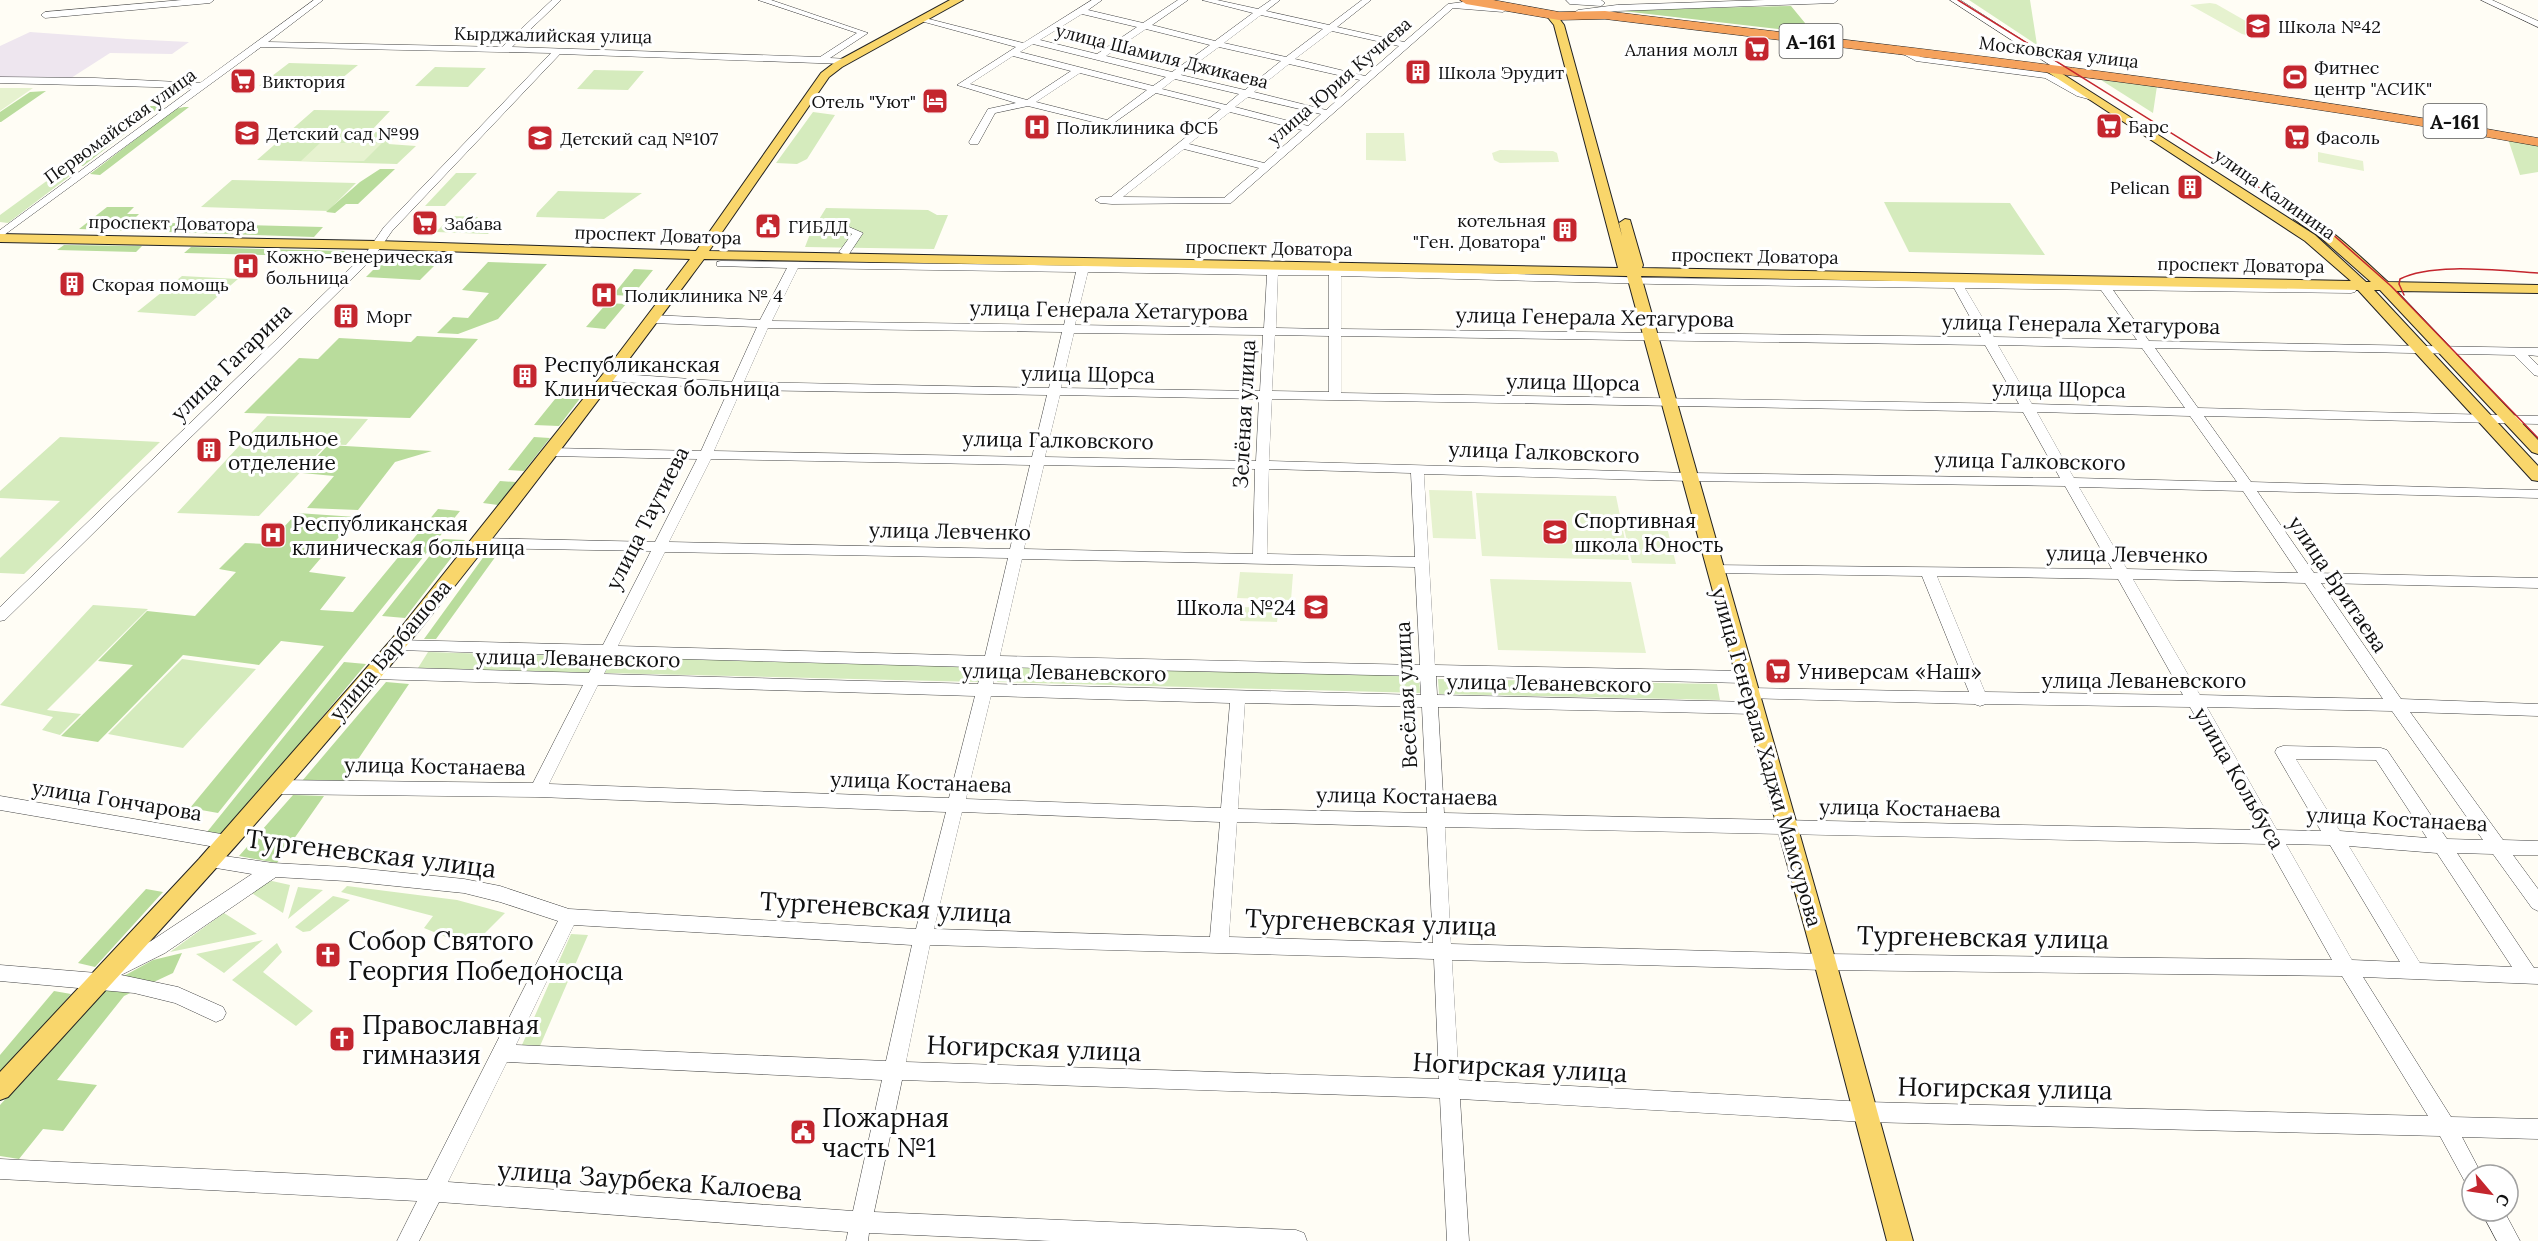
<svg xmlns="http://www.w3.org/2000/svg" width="2538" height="1241" viewBox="0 0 2538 1241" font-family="Lora,serif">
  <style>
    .industrial { fill: #eee6ef }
    .green { fill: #d5ebbd }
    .forest { fill: #b9dc9c }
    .pitch { fill: #e6f2cf }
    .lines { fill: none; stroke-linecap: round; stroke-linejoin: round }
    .minor-casing { stroke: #444; stroke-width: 1 }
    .major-casing { stroke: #222; stroke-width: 2 }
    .highway-casing { stroke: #222; stroke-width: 1 }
    .minor { fill: #fff; fill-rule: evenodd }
    .major { fill: #f9d66b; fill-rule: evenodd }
    .highway { fill: #f5a25d; fill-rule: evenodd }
    .tram { stroke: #c4262e; stroke-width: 1.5 }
    .labels { text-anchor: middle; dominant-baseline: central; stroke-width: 6; stroke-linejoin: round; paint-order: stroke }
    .far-poi-label { font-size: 18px; fill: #111; stroke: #fff; text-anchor: start }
    .far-street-label { font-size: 18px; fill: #111; stroke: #fff }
    .shield { fill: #fff; stroke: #585858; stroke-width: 1.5 }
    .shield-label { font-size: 20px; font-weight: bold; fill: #111 }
    .street-label { font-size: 21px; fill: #111; stroke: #fff }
    .poi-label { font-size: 21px; fill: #111; stroke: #fff; text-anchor: start }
    .near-street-label { font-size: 26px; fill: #111; stroke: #fff }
    .near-poi-label { font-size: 26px; fill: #111; stroke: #fff; text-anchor: start }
  </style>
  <rect width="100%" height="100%" fill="#fffdf5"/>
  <path class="industrial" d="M30 32 127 39 189 42 172 54 110 53 71 78 0 77V46Z"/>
  <path class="green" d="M1969 0H2030L2037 45Z
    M289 63 358 65 330 88 259 86Z
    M435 67 486 68 468 87 415 86Z
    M594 70 644 71 628 90 577 89Z
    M2101 80 2157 86 2153 113Z
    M314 110 390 111 370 132 400 133 388 144 416 146 397 164 257 160Z
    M813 112 835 115 807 159 797 164 776 163Z
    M2508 139 2538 144V172L2520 175Z
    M61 173H74L8 223 0 222V215L48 180Z
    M456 173H477L445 206H425Z
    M232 180 356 183 328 211 201 207Z
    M558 191 642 193 604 219 536 217 537 213Z
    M1884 202 2010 203 2045 255 1909 252Z
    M826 208 928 210 937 215H948L934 249 805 247 810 234Z
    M452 216 478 217 475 222 497 223 488 234 436 232Z
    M182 276 238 279 195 316 137 312Z
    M267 416 368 419 346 445 327 444 259 516 177 513Z
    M60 437 160 442 24 574 0 573V558L60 501 0 498V491Z
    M93 605 148 609 47 710 81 714 60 735 42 730 53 717 0 705Z
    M428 652 599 657 591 673 418 668Z
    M612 657 982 667 978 682 604 673Z
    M182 659 256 669 183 748 108 734Z
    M1000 666 1419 676 1420 693 997 682Z
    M1438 679 1717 684 1720 700 1439 694Z
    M272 881 290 885 283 913 250 892 263 883Z
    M347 886 457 900 505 913 471 947 424 928 433 916 341 892Z
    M298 887 323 890 288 919Z
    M333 896 350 900 310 931 303 932 295 927Z
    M224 913 257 934 170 952Z
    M571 934 588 935 540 1046 522 1045Z
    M263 940 224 973 196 954Z
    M277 943 282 952 263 972 313 1011 296 1026 232 980Z"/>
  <path class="forest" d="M1791 6 1805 23 1804 27 1795 31 1614 10Z
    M46 91 1 122H0V112L30 92Z
    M146 106H161L83 166H66Z
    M184 107H189L100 175 90 174 175 109Z
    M380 169H395L358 204H346L335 213 326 212 360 182Z
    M107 207H134L127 214H139L131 222 323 227 314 237 79 229Z
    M64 245 142 246 136 252 57 250Z
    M191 247 345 251 340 257 184 253Z
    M385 258 439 261 420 280 366 277Z
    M488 262 547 264 498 319 458 334 437 333 453 317 468 318 489 293 462 290Z
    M634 269 653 270 632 296 613 295Z
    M607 303 626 304 605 329 586 327Z
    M417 336 478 339 410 418 244 413 299 358 318 359 339 338 411 342Z
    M568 383 591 384 559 426 534 425Z
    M534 437 550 438 524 471 508 470Z
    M328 445 432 451 395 462 358 510 307 508 334 476 302 473Z
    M500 481 516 482 498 505 483 503Z
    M438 509 460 511 218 813 190 808 324 646 281 641 259 665 183 655 98 742 61 736 133 665 98 661 147 611 195 616 236 572 219 569 245 543 268 544 297 513 356 517 309 572 346 577 320 610 353 612Z
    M443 539 465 540 405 618 382 616Z
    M490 548 501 549 436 639H424Z
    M344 662 366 664 225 834 207 832Z
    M386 682 409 684 342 783 302 781Z
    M293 795 324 796 277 863 239 856Z
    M146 889 163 892 95 967 78 963Z
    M182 953 173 973 124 996 57 1080 97 1085 63 1131 43 1129 19 1159 0 1156V1105L111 983 153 960Z
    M54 991 71 994 0 1079V1055Z"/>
  <path class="pitch" d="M2210 3 2216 4 2265 32 2250 36 2242 34 2190 5Z
    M0 88H33L0 111Z
    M1366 133H1404L1406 161 1366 160Z
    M320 143H382L364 161H301Z
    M1500 150 1553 151 1557 153 1559 162 1500 163 1494 160 1492 153Z
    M2318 152 2363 161 2364 171 2318 162Z
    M1429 490 1472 491 1476 539 1433 538Z
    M1476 493 1616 496 1629 560 1482 556Z
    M1621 515H1664L1676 564 1632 563Z
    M1240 572 1293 574 1291 600 1237 598Z
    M1490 579 1631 582 1646 653 1498 650Z
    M1240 607 1279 608 1277 622 1240 621Z"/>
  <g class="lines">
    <g class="minor-casing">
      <path id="minor" d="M182 0H214L210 3 45 18 41 15 45 12Z
        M314 0H323L268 42 502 47 552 0H561L512 47 820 57 857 33 758 0H771L868 33 830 58 849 59 851 61 846 64 560 54 392 231 374 257 5 620 0 621V607L366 253 384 227 551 53 261 47 0 238V230L193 88 0 83V77L95 78 200 83Z
        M1092 0H1102L1088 10 1143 23 1178 0H1188L1152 25 1215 41 1253 13 1202 0H1217L1258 9 1271 0H1280L1266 11 1329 25 1362 0H1371L1337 27 1404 42 1448 4 1463 2 1503 6 1507 9 1503 12 1453 8 1231 203 1112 204 1100 203 1095 200 1100 197H1111L1221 109 1156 93 1101 132 1096 129 1101 124 1028 106 995 113 978 144H970L969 142 988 109 1016 103 957 85 1016 47 917 20 921 17 1023 43ZM1082 14 1137 27 1097 54 1040 40ZM1261 15 1323 29 1286 57 1224 43ZM1146 29 1210 45 1172 72 1106 56ZM1332 31 1399 46 1365 76 1295 59ZM1033 44 1166 77 1153 86 1020 52ZM1219 47 1281 61 1245 90 1181 75ZM1013 56 1071 71 1027 100 970 84ZM1289 64 1360 80 1326 110 1254 92ZM1080 73 1147 90 1107 120 1036 102ZM1175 79 1239 94 1226 105 1162 89ZM1248 97 1321 114 1308 126 1235 107ZM1230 112 1302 130 1264 163 1189 144ZM1184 149 1259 168 1224 198 1123 197Z
        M1566 0H1601L1605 3 1601 6 1570 4Z
        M1765 0H1838L1834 3 1617 11 1578 16 1574 13 1578 10 1617 5Z
        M1950 0H1960L2072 72 2064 74Z
        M2481 0H2492L2538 21V27Z
        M1906 49 1921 57 2047 73 2097 97 2092 100 2077 96 2045 78 1916 61 1903 54 1901 52Z
        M849 227 863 233 849 254 845 255 839 252 852 234 844 230Z
        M721 261 1335 269 1655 278 2347 286 2353 282 2359 285 2355 292 2351 293 2113 290 2149 341 2538 348V356L2528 355 2538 365V376L2534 375 2514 355 2155 348 2198 408 2538 416V424L2204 416 2251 482 2538 490V498L2257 491 2314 573 2538 578V588L2321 583 2401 699 2538 704V716L2410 712 2503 840 2538 841V855H2513L2538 889V911L2532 908 2493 854 2457 853 2534 968H2538V984L2363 977 2451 1117 2538 1119V1139L2462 1137 2482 1175H2472V1185L2465 1182 2440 1136 1866 1122 1460 1099 1469 1241H1447L1440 1098 902 1080 874 1212 1296 1230 1304 1233 1307 1241H1051L869 1233 868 1241H846L848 1232 439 1202 419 1241H397L417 1201 0 1179V1159L427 1180 558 921 500 902 464 893 346 881 276 877 165 953 121 975 178 987 223 1007 226 1013 223 1019 216 1022 175 1003 134 993 0 981V965L109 974 107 969 109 963 151 941 252 874 204 866 201 861 204 856 210 854 273 863 346 867 464 879 500 886 569 909 916 929 946 812 538 797 274 794 268 792 266 787 268 782 274 780 533 783 583 685 373 679 368 677 365 673 368 669 373 667 589 673 597 656 397 650 392 649 389 645 392 641 397 640 603 645 651 551 478 548 471 543 478 538 655 542 697 459 549 456 542 452 549 448 701 451 729 389 608 381 602 377 608 373 732 382 757 327 651 323 645 319 651 315 760 320 787 268 717 266V262ZM798 268 1076 272 1064 325 772 321ZM1088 272 1267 275 1264 328 1075 325ZM1278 275H1329V329L1276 328ZM1341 276 1655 284 1954 288 1981 337 1341 329ZM1965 288 2101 290 2137 340 1994 337ZM768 328 1062 332 1049 388 744 382ZM1074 333 1263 335 1260 391 1061 388ZM1275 335 1329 336V392L1272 391ZM1341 336 1985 345 2019 404 1341 393ZM1998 345 2142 348 2185 408 2032 404ZM741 390 1047 395 1032 457 714 451ZM1060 395 1259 399 1256 461 1045 457ZM1272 399 2023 412 2060 478 1690 473 1269 461ZM2037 412 2190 416 2237 482 2074 478ZM711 459 1030 465 1010 549 669 542ZM1044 465 1255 469 1253 554 1024 549ZM1269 469 1411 473 1415 557 1267 554ZM1424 474 1690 481 2065 486 2112 569 1710 565 1708 568 1710 571 1715 573 1922 576 1969 692 1749 688 1743 690 1741 694 1743 698 1974 704 1980 706 1986 704 2190 707 2259 830 1444 813 1438 707 1754 714 1760 712 1762 708 1760 704 1754 702 1437 695 1436 676 1744 683 1750 681 1752 677 1750 673 1744 671 1435 665ZM2079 487 2243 491 2298 573 2127 569ZM665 552 1008 558 985 656 618 646ZM1022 559 1415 567 1420 665 1000 656ZM1937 576 2118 579 2183 695 1985 692ZM2133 579 2305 583 2383 699 2200 695ZM613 657 971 667H982L978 684 604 674ZM997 667 1420 676 1421 695 993 684ZM598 685 975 696 949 798 549 784ZM991 696 1230 703 1221 808 966 799ZM1245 703 1422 707 1427 813 1238 809ZM2207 707 2392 711 2483 840 2447 839 2387 750 2381 748 2283 746 2277 748 2275 752 2321 831 2277 830ZM2296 759 2376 760 2427 838 2340 831ZM962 812 1220 822 1210 937 934 929ZM1237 822 1427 827 1433 943 1229 937ZM1445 827 2267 844 2332 960 1825 954 1451 944ZM2286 844 2330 845 2400 962 2352 960ZM2349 846 2437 853 2512 967 2420 963ZM574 925 912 945 886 1061 516 1045ZM930 945 1434 959 1439 1079 906 1062ZM1452 960 1825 970 2342 976 2428 1116 1866 1102 1459 1080ZM507 1062 882 1080 853 1211 448 1182Z
        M0 796 227 835 233 837 236 842 233 847 227 849 0 810Z
        M2481 1211H2504L2520 1241H2497Z"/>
    </g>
    <g class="major-casing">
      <path id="major" d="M950 0H963L842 67 829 77 709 251 1618 268 1554 25 1546 15 1551 12 1555 13 1564 25 1622 236 1619 223 1625 219 1630 220 1643 265 1642 268 2351 281 2305 241 2046 71V67L2050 66 2315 235 2366 282H2371L2319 236 2294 219 2293 216 2294 213C2313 209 2372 268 2388 282L2538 285V293L2396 291 2538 440V454L2532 452 2380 290H2374L2538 466V481L2532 480 2358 290 1641 276 1836 962 1913 1241H1887L1814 962 1627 276 704 259C606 390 507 523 403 650 278 804 142 950 8 1097L0 1100V1072L199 859 391 640 603 374 690 259 377 249 0 242V234L377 241 696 251 821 73 834 63Z"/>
    </g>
    <g class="highway-casing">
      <path id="highway" d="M1460 0H1493L1559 12 1605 11C1917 49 2229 82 2538 138V146C2229 90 1917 57 1605 19L1559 20 1466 4Z"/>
    </g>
    <use href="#minor" class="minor"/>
    <use href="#major" class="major"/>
    <use href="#highway" class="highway"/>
    <path class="tram" d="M1958 0 2330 232 2391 286 2538 438
      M2404 295 2399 284 2400 279C2432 262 2501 271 2538 273"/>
  </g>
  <defs>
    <g id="school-square" transform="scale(1.35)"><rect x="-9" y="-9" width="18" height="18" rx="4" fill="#c4262e" stroke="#fff"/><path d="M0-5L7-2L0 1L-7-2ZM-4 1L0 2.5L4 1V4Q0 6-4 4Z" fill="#fff"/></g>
    <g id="supermarket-square" transform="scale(1.35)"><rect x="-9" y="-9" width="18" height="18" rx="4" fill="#c4262e" stroke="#fff"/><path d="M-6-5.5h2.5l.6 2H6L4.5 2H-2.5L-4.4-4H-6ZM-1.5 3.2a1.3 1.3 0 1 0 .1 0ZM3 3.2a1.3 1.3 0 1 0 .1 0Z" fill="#fff"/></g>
    <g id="building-square" transform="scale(1.35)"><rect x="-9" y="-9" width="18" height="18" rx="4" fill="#c4262e" stroke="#fff"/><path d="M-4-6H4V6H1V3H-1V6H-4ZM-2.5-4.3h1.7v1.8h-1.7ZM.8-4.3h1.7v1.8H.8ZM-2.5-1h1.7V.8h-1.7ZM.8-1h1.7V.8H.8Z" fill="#fff"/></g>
    <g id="stadium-square" transform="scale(1.35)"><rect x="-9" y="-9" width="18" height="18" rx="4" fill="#c4262e" stroke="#fff"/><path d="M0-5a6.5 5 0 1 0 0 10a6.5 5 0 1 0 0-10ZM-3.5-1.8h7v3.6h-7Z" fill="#fff"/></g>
    <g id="hotel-square" transform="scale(1.35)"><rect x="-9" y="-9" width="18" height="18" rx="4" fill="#c4262e" stroke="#fff"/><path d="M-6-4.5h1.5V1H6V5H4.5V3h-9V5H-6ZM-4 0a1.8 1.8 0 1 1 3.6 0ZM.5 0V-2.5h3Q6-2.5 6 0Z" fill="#fff"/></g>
    <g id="hospital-square" transform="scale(1.35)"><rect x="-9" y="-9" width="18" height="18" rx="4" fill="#c4262e" stroke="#fff"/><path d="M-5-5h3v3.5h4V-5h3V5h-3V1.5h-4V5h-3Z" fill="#fff"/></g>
    <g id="civic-square" transform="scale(1.35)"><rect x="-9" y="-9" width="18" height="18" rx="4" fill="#c4262e" stroke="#fff"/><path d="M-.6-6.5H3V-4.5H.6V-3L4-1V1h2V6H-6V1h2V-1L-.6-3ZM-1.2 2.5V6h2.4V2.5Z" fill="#fff"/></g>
    <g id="church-square" transform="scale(1.35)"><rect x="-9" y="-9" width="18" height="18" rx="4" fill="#c4262e" stroke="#fff"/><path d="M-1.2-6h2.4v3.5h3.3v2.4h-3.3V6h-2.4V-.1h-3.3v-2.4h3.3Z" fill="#fff"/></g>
  </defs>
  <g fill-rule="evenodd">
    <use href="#school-square" x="2258" y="26"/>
    <use href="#supermarket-square" x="1757" y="49"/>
    <use href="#building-square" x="1418" y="72"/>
    <use href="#stadium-square" x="2295" y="77"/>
    <use href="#supermarket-square" x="243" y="81"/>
    <use href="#hotel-square" x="935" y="101"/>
    <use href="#supermarket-square" x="2109" y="126"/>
    <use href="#hospital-square" x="1037" y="127"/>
    <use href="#school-square" x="247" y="133"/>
    <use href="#supermarket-square" x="2297" y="137"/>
    <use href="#school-square" x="540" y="138"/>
    <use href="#building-square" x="2190" y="187"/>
    <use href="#supermarket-square" x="425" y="223"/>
    <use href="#civic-square" x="768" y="226"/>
    <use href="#building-square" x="1565" y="230"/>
    <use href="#hospital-square" x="246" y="266"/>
    <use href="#building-square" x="72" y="284"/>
    <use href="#hospital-square" x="604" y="295"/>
    <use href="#building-square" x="346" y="316"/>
    <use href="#building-square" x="525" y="376"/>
    <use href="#building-square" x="209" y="450"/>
    <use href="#school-square" x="1555" y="532"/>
    <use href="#hospital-square" x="273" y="535"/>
    <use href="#school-square" x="1316" y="607"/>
    <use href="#supermarket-square" x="1778" y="671"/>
    <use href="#church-square" x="328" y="955"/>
    <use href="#church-square" x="342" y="1039"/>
    <use href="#civic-square" x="803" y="1132"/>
  </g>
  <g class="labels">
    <g class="far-poi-label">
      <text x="2278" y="26">Школа №42</text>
      <text x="1738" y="49" text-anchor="end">Алания молл</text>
      <text x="2314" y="67">Фитнес<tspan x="2314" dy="21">центр "АСИК"</tspan></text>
      <text x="1438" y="72">Школа Эрудит</text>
      <text x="262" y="81">Виктория</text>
      <text x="916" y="101" text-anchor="end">Отель "Уют"</text>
      <text x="2128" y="126">Барс</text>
      <text x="1056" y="127">Поликлиника ФСБ</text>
      <text x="266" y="133">Детский сад №99</text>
      <text x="2316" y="137">Фасоль</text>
      <text x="560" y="138">Детский сад №107</text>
      <text x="2170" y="187" text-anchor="end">Pelican</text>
      <text x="1546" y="220" text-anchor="end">котельная<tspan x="1546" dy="21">"Ген. Доватора"</tspan></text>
      <text x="444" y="223">Забава</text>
      <text x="788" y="226">ГИБДД</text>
      <text x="266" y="256">Кожно-венерическая<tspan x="266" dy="21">больница</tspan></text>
      <text x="92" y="284">Скорая помощь</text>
      <text x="624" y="295">Поликлиника № 4</text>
      <text x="366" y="316">Морг</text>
    </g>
    <g class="far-street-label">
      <text transform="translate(553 35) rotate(1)">Кырджалийская улица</text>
      <text transform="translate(2059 52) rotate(7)">Московская улица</text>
      <text transform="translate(1162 56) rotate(14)">улица Шамиля Джикаева</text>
      <text transform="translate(1339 81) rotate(-41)">улица Юрия Кучиева</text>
      <text transform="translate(120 126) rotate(-36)">Первомайская улица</text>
      <text transform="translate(2275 194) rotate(35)">улица Калинина</text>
      <text transform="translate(172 223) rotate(1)">проспект Доватора</text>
      <text transform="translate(658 235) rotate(2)">проспект Доватора</text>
      <text transform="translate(1269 248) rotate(1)">проспект Доватора</text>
      <text transform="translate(1755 256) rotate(1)">проспект Доватора</text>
      <text transform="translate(2241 265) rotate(1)">проспект Доватора</text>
    </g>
    <g class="shield">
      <rect x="1779.5" y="24" width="63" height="34" rx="4.5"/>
      <rect x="2423.5" y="104" width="63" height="34" rx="4.5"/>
    </g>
    <g class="shield-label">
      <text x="1811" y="41">А-161</text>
      <text x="2455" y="121">А-161</text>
    </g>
    <g class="street-label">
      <text transform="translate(1109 310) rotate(1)">улица Генерала Хетагурова</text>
      <text transform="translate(1595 317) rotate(1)">улица Генерала Хетагурова</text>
      <text transform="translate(2081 324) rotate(1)">улица Генерала Хетагурова</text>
      <text transform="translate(231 362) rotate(-44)">улица Гагарина</text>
      <text transform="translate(1088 374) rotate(1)">улица Щорса</text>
      <text transform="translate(1573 382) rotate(1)">улица Щорса</text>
      <text transform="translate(2059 389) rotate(1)">улица Щорса</text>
      <text transform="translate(1244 414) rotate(-87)">Зелёная улица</text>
      <text transform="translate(1058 440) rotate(1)">улица Галковского</text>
      <text transform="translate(1544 452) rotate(2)">улица Галковского</text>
      <text transform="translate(2030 461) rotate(1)">улица Галковского</text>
      <text transform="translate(647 518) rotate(-63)">улица Таутиева</text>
      <text transform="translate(950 531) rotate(1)">улица Левченко</text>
      <text transform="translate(2127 554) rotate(1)">улица Левченко</text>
      <text transform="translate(2338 584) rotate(56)">улица Бритаева</text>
      <text transform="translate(390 650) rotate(-50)">улица Барбашова</text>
      <text transform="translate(578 658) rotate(1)">улица Леваневского</text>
      <text transform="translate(1064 672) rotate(1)">улица Леваневского</text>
      <text x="2144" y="680">улица Леваневского</text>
      <text transform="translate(1549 683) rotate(1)">улица Леваневского</text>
      <text transform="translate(1406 695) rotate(-93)">Весёлая улица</text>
      <text transform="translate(1767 757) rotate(74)">улица Генерала Хаджи Мамсурова</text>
      <text transform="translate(435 766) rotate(1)">улица Костанаева</text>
      <text transform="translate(2239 778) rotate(60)">улица Кольбуса</text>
      <text transform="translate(921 782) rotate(2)">улица Костанаева</text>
      <text transform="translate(1407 796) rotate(1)">улица Костанаева</text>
      <text transform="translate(117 800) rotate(9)">улица Гончарова</text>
      <text transform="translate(1910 808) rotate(1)">улица Костанаева</text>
      <text transform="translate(2397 819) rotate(3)">улица Костанаева</text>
    </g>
    <g class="poi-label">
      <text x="544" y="364">Республиканская<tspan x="544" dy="24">Клиническая больница</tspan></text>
      <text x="228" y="438">Родильное<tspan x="228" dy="24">отделение</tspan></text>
      <text x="1574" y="520">Спортивная<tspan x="1574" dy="24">школа Юность</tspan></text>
      <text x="292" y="523">Республиканская<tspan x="292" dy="24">клиническая больница</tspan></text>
      <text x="1296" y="607" text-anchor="end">Школа №24</text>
      <text x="1798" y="671">Универсам «Наш»</text>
    </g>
    <g class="near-street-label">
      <text transform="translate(371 853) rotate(7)">Тургеневская улица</text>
      <text transform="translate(886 907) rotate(3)">Тургеневская улица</text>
      <text transform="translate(1371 922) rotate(2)">Тургеневская улица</text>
      <text transform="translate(1983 937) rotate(1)">Тургеневская улица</text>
      <text transform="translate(1034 1048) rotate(2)">Ногирская улица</text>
      <text transform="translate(1520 1067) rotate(3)">Ногирская улица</text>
      <text transform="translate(2005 1088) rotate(1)">Ногирская улица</text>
      <text transform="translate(650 1180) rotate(4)">улица Заурбека Калоева</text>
    </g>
    <g class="near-poi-label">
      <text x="348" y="940">Собор Святого<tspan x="348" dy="30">Георгия Победоносца</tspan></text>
      <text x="362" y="1024">Православная<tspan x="362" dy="30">гимназия</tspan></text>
      <text x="822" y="1117">Пожарная<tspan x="822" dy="30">часть №1</tspan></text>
    </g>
  </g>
  <g transform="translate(2490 1193) rotate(119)"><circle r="28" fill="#ffffff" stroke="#a0a0a0" stroke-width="1.5"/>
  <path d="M0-4.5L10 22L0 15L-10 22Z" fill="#c4262e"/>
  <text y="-9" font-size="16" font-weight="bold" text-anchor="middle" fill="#111111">С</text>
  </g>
</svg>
